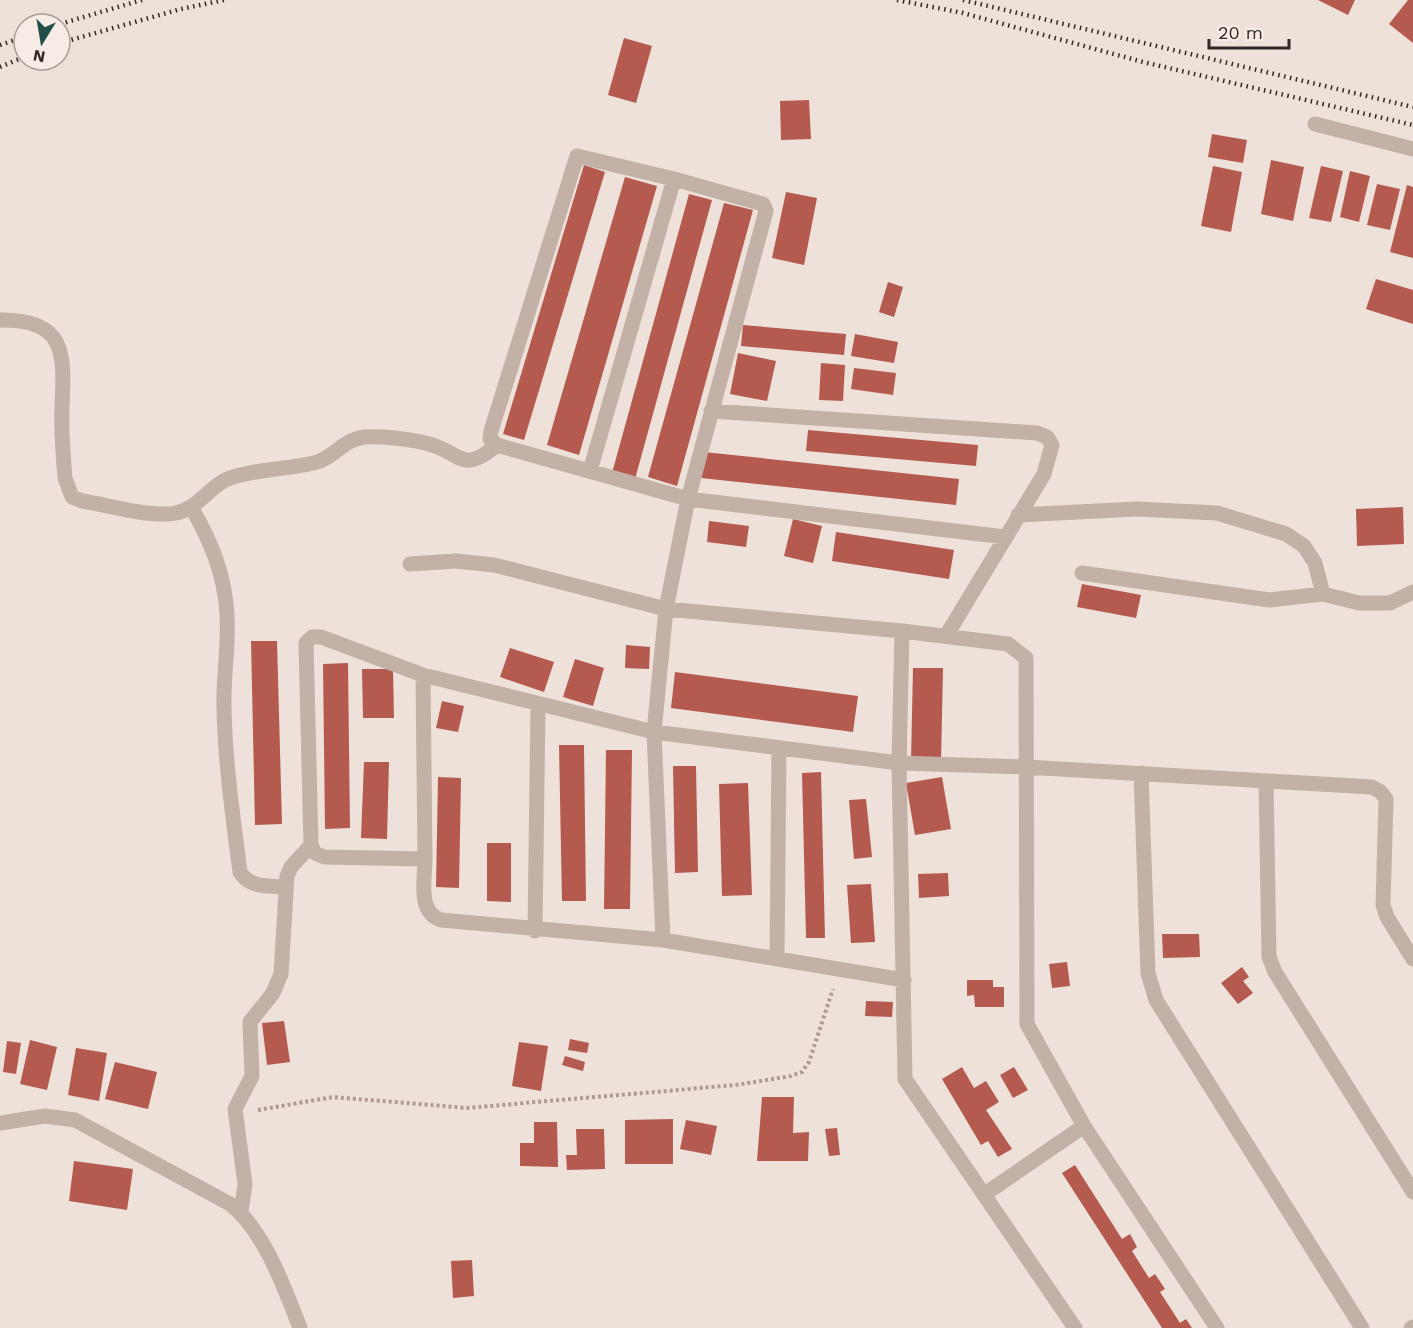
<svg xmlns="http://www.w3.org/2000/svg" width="1413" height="1328" viewBox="0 0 1413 1328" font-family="'Work Sans',sans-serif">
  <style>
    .building { fill: #b55a4f }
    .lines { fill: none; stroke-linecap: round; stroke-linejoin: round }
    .path { stroke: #af9a92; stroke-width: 4; stroke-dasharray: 3 3; stroke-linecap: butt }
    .street { stroke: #c3b0a7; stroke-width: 15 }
    .rail { stroke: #312827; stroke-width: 4.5; stroke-dasharray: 1.5 4.5; stroke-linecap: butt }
  </style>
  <rect width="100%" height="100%" fill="#ede1d9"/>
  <path class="building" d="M1318 0H1355L1348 15Z
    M1408 0H1413V43L1389 24Z
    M624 38 652 46 636 103 608 95Z
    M809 100 811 139 781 140 780 101Z
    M1212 134 1247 140 1243 163 1208 157Z
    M1271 160 1304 167 1293 221 1261 214Z
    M584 165 605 172 524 440 503 434Z
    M1213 166 1242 172 1231 232 1201 226Z
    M1321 166 1343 171 1331 222 1309 218Z
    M1350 171 1370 176 1359 222 1340 217Z
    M625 177 657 186 579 455 547 445Z
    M1377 184 1400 189 1390 230 1367 225Z
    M1407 185 1413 187V258L1390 252Z
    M786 192 817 198 804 265 772 258Z
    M689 194 712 200 635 479 612 473Z
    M724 203 753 210 677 486 648 477Z
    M1376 279 1413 290V324L1366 309Z
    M888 282 903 287 894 317 879 312Z
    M743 325 846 334 844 355 741 346Z
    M855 334 898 342 894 363 851 356Z
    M738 353 776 361 767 401 730 394Z
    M821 363 845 365 843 401 819 400Z
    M854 368 896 373 893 395 851 389Z
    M808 430 978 445 976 466 806 451Z
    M704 452 959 479 956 505 701 478Z
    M1403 507 1404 544 1357 546 1356 509Z
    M793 519 822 526 813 563 784 556Z
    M709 521 749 526 746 547 707 542Z
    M836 532 954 550 949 579 832 561Z
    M1082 584 1141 595 1136 618 1077 607Z
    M251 641H277L282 824 255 825Z
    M626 645 650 647 649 669 625 668Z
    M510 648 554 662 544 692 500 677Z
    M575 659 604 668 593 706 563 697Z
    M348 663 350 828 325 829 323 664Z
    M913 668H943L941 762 911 761Z
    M362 669H393L394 718H363Z
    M675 672 858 696 853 732 671 708Z
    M442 701 464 706 458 732 436 728Z
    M559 745H584L586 901H562Z
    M606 750H632L630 909H604Z
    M364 762H389L387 839 361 838Z
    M673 766H696L698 872 675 873Z
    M821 772 825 938H806L802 773Z
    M438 777 461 778 459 888 436 887Z
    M942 777 951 829 915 835 906 783Z
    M748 783 752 895 722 896 719 784Z
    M866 799 872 857 854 859 849 800Z
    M487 843H511V902L487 901Z
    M948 873 949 896 919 898 918 874Z
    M871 884 875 942 851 943 847 885Z
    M1162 934H1199L1200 957 1163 958Z
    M1067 962 1070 986 1052 988 1049 964Z
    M1242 967 1249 977 1243 981 1253 993 1238 1004 1221 983Z
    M967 980H993V987H1004V1007H975L974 995 967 996Z
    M866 1001 893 1002 892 1017 865 1016Z
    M284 1021 290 1062 267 1065 262 1023Z
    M570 1039 589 1043 587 1053 568 1050Z
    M30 1040 57 1047 47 1090 20 1084Z
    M7 1041 21 1043 16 1074 3 1072Z
    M519 1042 548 1046 541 1091 512 1086Z
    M76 1048 107 1053 99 1101 68 1095Z
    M565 1056 585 1062 583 1071 562 1065Z
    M115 1062 157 1072 148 1109 105 1099Z
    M962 1067 974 1088 986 1081 999 1102 986 1110 1012 1149 998 1157 988 1141 981 1145 942 1079Z
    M1014 1067 1028 1090 1013 1098 1000 1075Z
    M762 1097H794L793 1133 809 1132 808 1161H757Z
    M673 1119V1164H625V1120Z
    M686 1120 717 1126 711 1155 680 1149Z
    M534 1122H557L558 1167 520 1166V1143H534Z
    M837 1128 840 1155 829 1156 825 1129Z
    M576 1129H604L605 1169 567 1170 566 1155H577Z
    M74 1161 133 1169 127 1210 69 1201Z
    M1075 1165 1122 1239 1130 1234 1137 1247 1132 1251 1149 1278 1155 1274 1165 1289 1160 1292 1180 1323 1186 1319 1192 1328H1162L1062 1173Z
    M472 1260 474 1296 453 1298 451 1261Z"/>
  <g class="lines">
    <path class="path" d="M258 1110 333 1097 466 1108 736 1085 791 1076 802 1072 809 1062 833 989"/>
    <path class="street" d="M1315 124 1413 149
      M0 320C68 319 64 356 62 408 61 431 63 455 65 478L72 497 82 501C109 505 150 518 176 513 199 509 211 483 233 477 259 469 287 469 314 463 333 459 343 439 365 437 384 436 410 439 429 444 462 453 461 475 497 445
      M711 411 1037 433 1047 437 1052 445 1044 474 946 636
      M590 471 674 179
      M191 507C211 541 225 575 227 615 229 646 223 677 224 707 225 762 233 818 240 872 249 888 270 886 286 887
      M1018 515 1137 509 1217 513 1286 534 1304 546 1315 563 1323 594
      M410 564 456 561 494 565 666 609 902 631 1008 644 1026 658 1027 1024 1084 1126 1217 1328
      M1082 573 1269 600 1323 594 1359 603H1390L1413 592
      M902 631 899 763 905 1079 1075 1328
      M423 675 425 859
      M1141 773 1148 973 1156 1000 1362 1328
      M1266 781 1269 957 1275 972 1413 1192
      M535 931 538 704
      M663 940 654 732 666 609 688 499 766 211 763 204 674 179 577 156 491 431 490 439 497 445 688 499 1005 537
      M777 957 779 748
      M904 980 663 940 441 920C417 912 425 880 425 859L324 857 315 853 311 845 306 643 312 637H321L423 675 654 732 899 763 1025 767 1372 787 1381 792 1386 799 1383 905 1387 917 1413 959
      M0 1123 45 1116 75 1120 230 1204C264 1230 285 1289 300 1328
      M985 1194 1084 1126
      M241 1212 245 1184 235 1109 252 1076 250 1022 273 993 281 974 287 876 291 867 311 845
      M1411 1328 1413 1327"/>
    <path class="rail" d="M897 0 963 13 1143 62 1413 125
      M963 0 1413 107
      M60 24 142 0
      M60 43 181 9 224 0
      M0 45 24 37
      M0 67 24 57"/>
  </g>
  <g transform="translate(42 42) rotate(191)"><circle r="28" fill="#f6ece5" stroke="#a79e99" stroke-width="1.5"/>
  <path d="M0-4.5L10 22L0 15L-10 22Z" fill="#224d49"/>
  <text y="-9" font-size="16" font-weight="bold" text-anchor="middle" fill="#312827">N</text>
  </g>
  <path d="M1209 39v9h80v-9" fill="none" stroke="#312827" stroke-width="3"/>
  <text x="1218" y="39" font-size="18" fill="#312827" stroke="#f6ece5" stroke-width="4.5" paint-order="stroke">20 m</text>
</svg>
